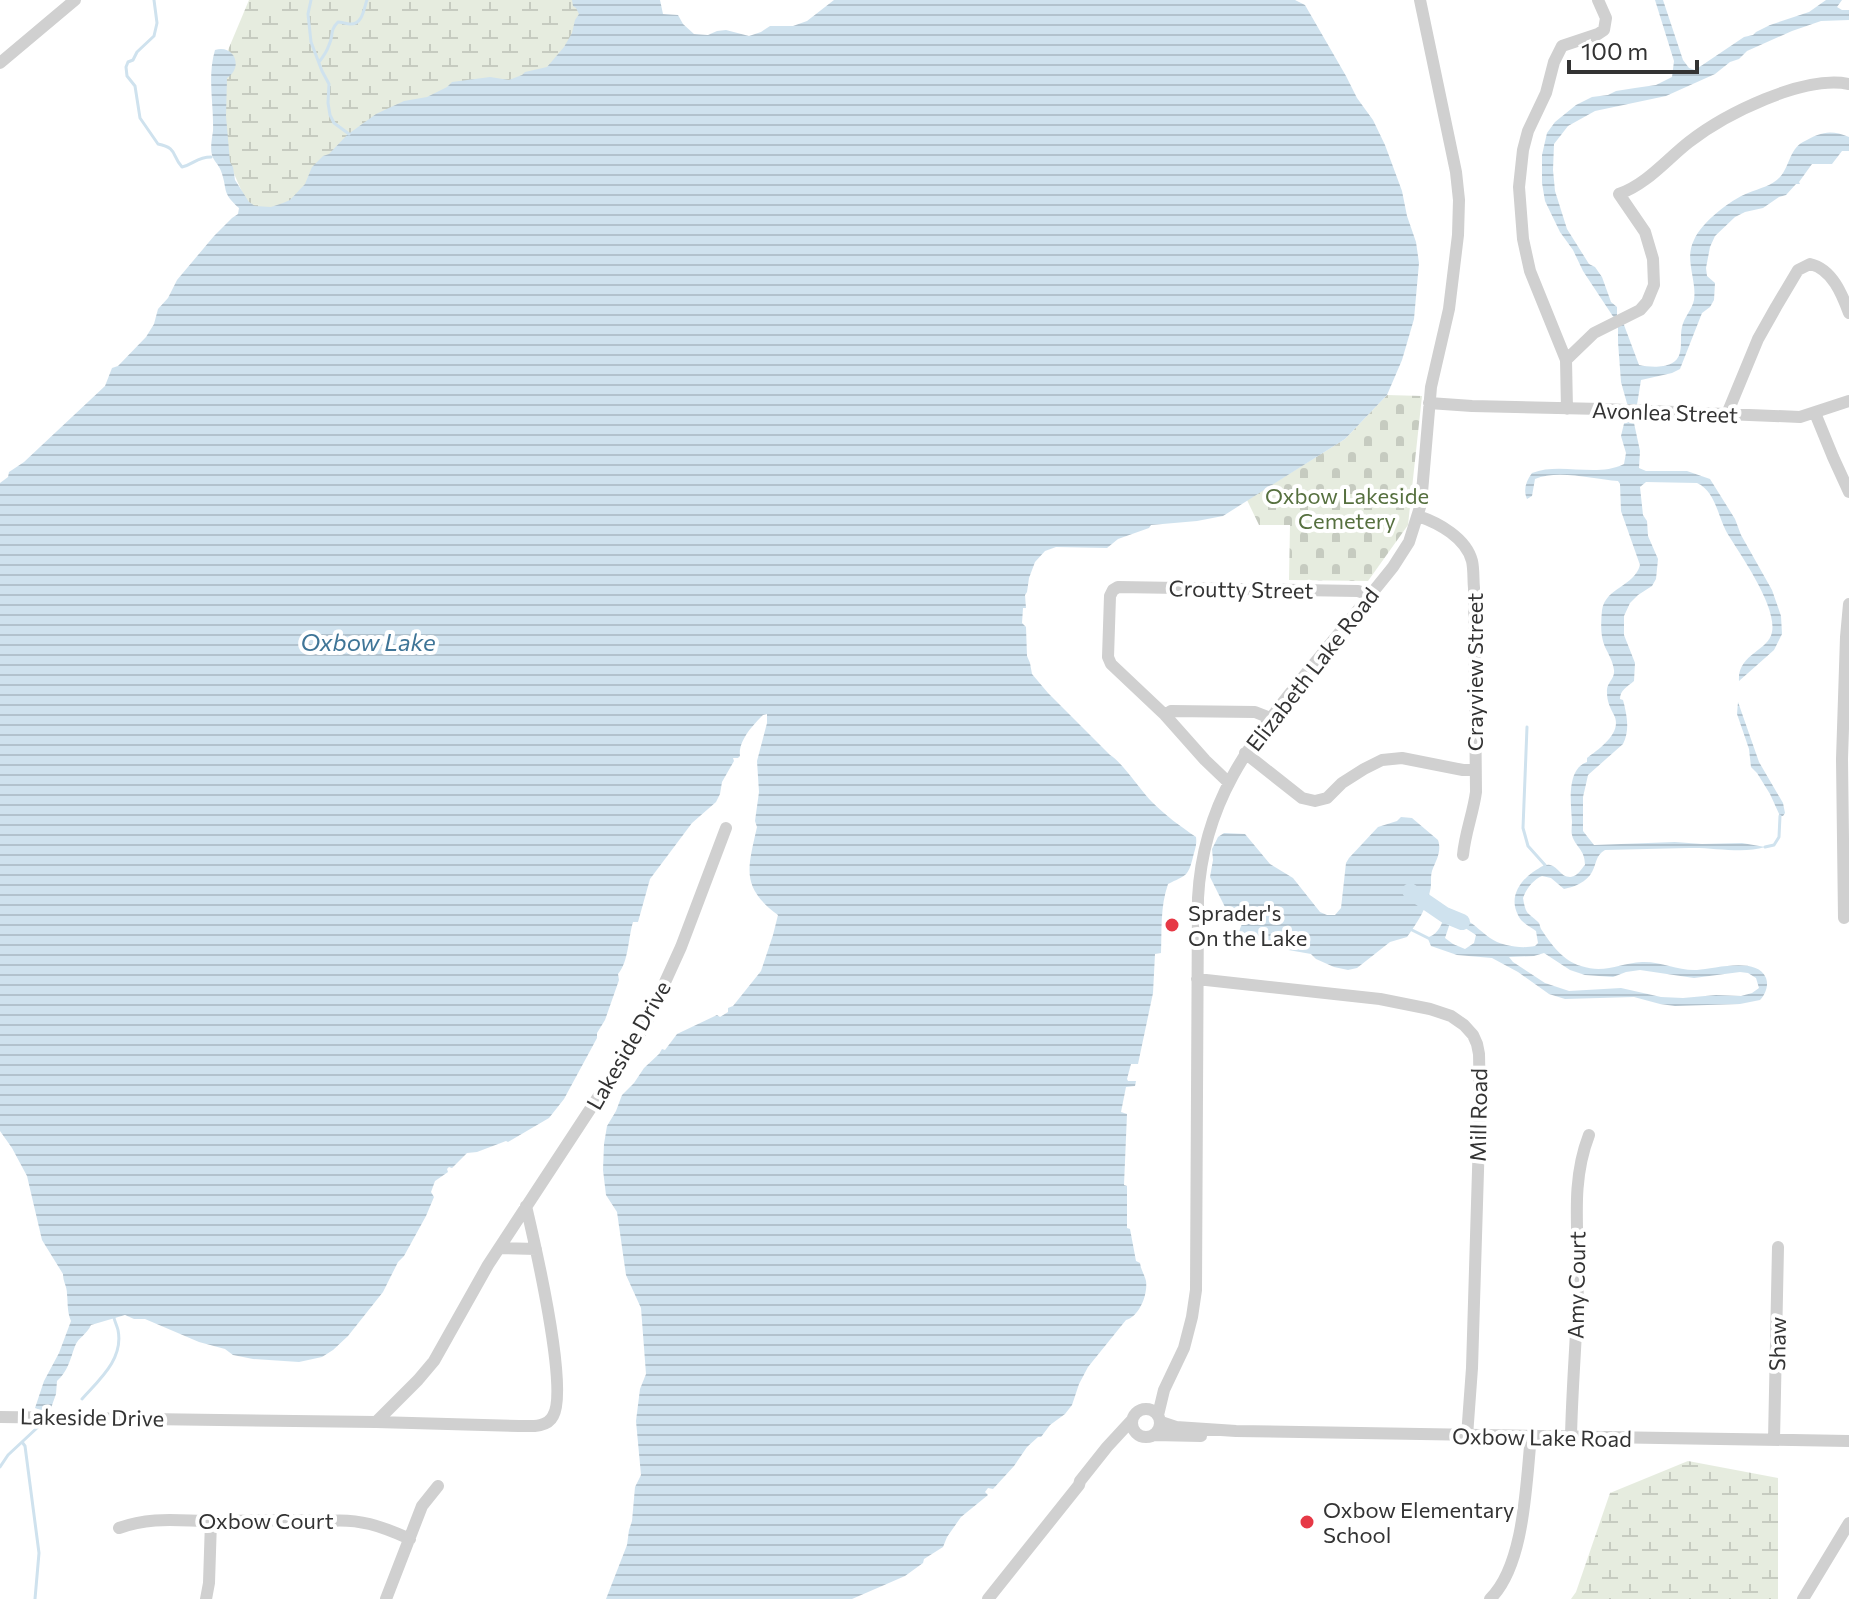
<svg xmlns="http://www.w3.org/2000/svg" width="1849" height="1599" viewBox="0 0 1849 1599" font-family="Commissioner,sans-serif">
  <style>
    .wetland { fill: url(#wetland-marsh) }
    .cemetery { fill: url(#cemetery-stones) }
    .water { fill: url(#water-rules); fill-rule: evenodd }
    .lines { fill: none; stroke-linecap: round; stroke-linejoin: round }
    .stream { stroke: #cfe2ee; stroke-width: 3 }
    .river { stroke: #cfe2ee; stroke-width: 16 }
    .minor { stroke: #d0d0d0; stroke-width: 12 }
    .poi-dot { fill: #e63946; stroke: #fff; stroke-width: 3 }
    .labels { text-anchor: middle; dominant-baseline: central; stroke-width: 8; stroke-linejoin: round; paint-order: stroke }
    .street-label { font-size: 22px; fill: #333; stroke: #fff }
    .park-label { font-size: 22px; fill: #56703f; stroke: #fff }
    .poi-label { font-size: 22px; fill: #333; stroke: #fff; text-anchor: start }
    .water-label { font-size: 24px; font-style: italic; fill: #3f7597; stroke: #fff }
  </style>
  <defs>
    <pattern id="wetland-marsh" width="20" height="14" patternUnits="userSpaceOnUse" patternTransform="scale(2)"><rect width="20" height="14" fill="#e6ecdf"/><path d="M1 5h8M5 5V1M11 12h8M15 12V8" fill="none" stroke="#c6cbc0"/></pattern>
    <pattern id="cemetery-stones" width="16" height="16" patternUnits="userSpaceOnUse" patternTransform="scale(2)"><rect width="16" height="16" fill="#e6ecdf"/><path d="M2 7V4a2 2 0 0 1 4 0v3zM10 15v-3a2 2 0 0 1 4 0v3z" fill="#c6cbc0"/></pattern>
    <pattern id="water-rules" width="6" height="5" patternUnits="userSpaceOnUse" patternTransform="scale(2)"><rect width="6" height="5" fill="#cfe2ee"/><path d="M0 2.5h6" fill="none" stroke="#b2c2cd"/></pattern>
  </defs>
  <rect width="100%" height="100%" fill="#fff"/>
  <path class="wetland" d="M249 0H601L576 83 253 217 221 144 223 62Z
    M1688 1461 1778 1478V1599H1571L1576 1592 1610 1493Z"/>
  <path class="cemetery" d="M1387 395 1422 396 1408 525 1368 581 1289 580 1290 525H1259L1247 500 1345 439Z"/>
  <path class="water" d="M572 0H660L663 14 678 15 683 24 694 34 708 35 717 31 726 30 749 36 761 32 770 26H793L807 21 834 0H1295L1305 5 1346 76 1357 98 1373 120 1385 145 1402 191 1407 216 1416 242 1419 263 1414 319 1402 360 1387 395 1345 439 1223 516 1197 521 1151 525 1149 528 1118 539 1107 548 1056 547 1045 551 1035 562 1029 578 1027 592 1025 595 1026 608H1023L1022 623 1026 627 1027 656 1030 663 1032 674 1048 693 1110 755C1121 761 1141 791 1152 802 1166 816 1180 826 1196 837 1197 845 1195 849 1193 857 1188 877 1186 875 1168 884 1160 907 1162 930 1161 953L1155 954 1153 993 1138 1064H1131L1127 1079 1128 1081H1136L1135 1086 1126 1087 1121 1112 1127 1114 1124 1185 1127 1186V1228L1130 1229 1136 1261 1140 1263C1141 1270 1145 1276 1146 1281 1148 1295 1139 1317 1126 1320L1088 1367 1079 1384 1072 1405 1065 1414 1050 1425 1041 1437H1038L1027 1447 1014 1466 993 1489 988 1488 985 1492 988 1495 961 1517 947 1537 943 1547 924 1559 923 1563 905 1576 852 1599H606L627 1545 629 1530 632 1521 635 1487 641 1475 636 1421 640 1389 646 1374 641 1308 626 1275 617 1212 606 1195 603 1170 604 1144 607 1126 616 1111 622 1095 634 1083 644 1068 659 1054 662 1049 665 1050 677 1034 717 1015 720 1017 728 1012V1008L733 1006 761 971 773 935 778 915C740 887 748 868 757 827L755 821 759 792 757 761 767 723V714L763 715C753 725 738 741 740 756L738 758H733L734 761 722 782 720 794 716 802 692 823 650 879 638 922H633C628 938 629 961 618 974L619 980 605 1020 597 1033V1038L564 1099 549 1118 508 1142 506 1141 477 1152 467 1153 452 1168 449 1167 447 1169 448 1172 435 1181 431 1192 434 1197 426 1216 404 1256 398 1262 383 1292 348 1336 333 1350 322 1357 299 1362 253 1359 233 1355 225 1349 199 1342 145 1319H134L125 1315 91 1325C87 1334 78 1338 75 1346 70 1360 68 1371 57 1381L56 1394 51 1408 43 1411 35 1408 44 1381 59 1353 71 1321C67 1311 68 1304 67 1294 67 1286 63 1282 63 1274L42 1240 27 1176 12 1148 0 1131V483L8 477 9 472 24 462 105 386 112 368 118 366 146 337 154 324 158 309 168 298 177 280 214 236 232 218 238 214 239 208C221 192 228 190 221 171 219 165 213 160 212 155 210 148 212 138 213 131 214 104 207 77 215 50 234 44 244 67 227 78L226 116 230 162 233 167 235 180 249 202 255 206 271 207 283 203 290 200 305 184 312 167 323 156 329 154 347 135 376 114 404 101 427 97 447 87 452 82 490 77 509 80 522 75 525 72 547 67 564 47 572 33 575 20 579 14 576 8 573 6Z
    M1655 0H1663L1683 60 1689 68 1695 70 1744 37 1753 35 1756 32 1770 25 1809 12 1826 0H1842L1837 7 1842 10H1849V20L1821 21 1792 31 1747 51 1739 59 1730 62 1715 74 1666 96 1595 111 1568 126 1554 144 1553 170 1555 191 1567 229 1589 264 1595 267 1602 277 1611 302 1617 307V316L1624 325 1639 365C1653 368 1677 369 1680 352 1682 344 1680 335 1682 327 1684 317 1692 310 1694 300 1697 280 1684 259 1694 240 1702 222 1730 200 1748 193 1760 188 1772 186 1780 177 1790 166 1789 150 1803 142 1821 132 1830 129 1849 137V151H1842L1832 164H1812L1799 182 1800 184H1796L1786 195 1779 197 1763 208 1745 212 1735 217 1715 236 1710 247 1706 268 1707 276 1715 283 1714 300 1710 307 1702 313 1680 369 1672 373 1641 380 1634 423 1640 451 1639 468 1646 471H1687L1710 479 1735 519 1741 535 1772 590 1781 616 1782 634 1774 650 1739 681C1737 654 1769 651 1772 632 1777 607 1742 557 1729 536 1718 520 1717 492 1697 483L1646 482 1640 487 1643 515 1647 521 1648 536 1658 559 1656 579 1652 586 1638 595 1630 603 1624 616V635L1635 663 1634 681C1627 687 1620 690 1620 699L1623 700C1627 715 1630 730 1623 744L1588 775 1586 784 1583 797V831L1594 845 1675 842 1702 844 1742 843 1765 847C1743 854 1712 847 1689 848 1661 849 1633 849 1605 850 1595 856 1597 863 1592 872 1587 882 1574 887 1564 889L1551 878 1542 876C1534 879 1526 889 1523 898 1526 917 1529 912 1539 923 1540 925 1540 927 1541 929 1551 944 1563 961 1581 966 1605 974 1620 963 1642 962 1660 961 1678 971 1697 970 1714 969 1757 956 1766 978 1769 986 1765 995 1760 1000L1740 1004 1675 1006 1660 1004 1634 997 1565 999 1549 994 1518 972 1492 958 1457 955 1431 946 1428 939 1429 937C1438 934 1443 923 1445 913 1465 914 1474 926 1490 938 1501 946 1522 949 1535 946L1538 943 1536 931C1530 926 1521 923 1518 915 1509 898 1519 882 1533 872 1539 869 1543 864 1550 865 1559 867 1561 878 1571 877 1578 876 1581 869 1585 865 1585 849 1575 847 1572 835 1571 831 1572 826 1572 822 1571 804 1566 769 1587 762V758C1599 749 1623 733 1614 715 1610 707 1607 702 1607 692 1606 683 1615 679 1614 670 1613 662 1609 655 1605 647 1600 636 1601 622 1602 610 1606 587 1634 587 1640 565L1621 511 1620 484 1618 481C1594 479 1557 469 1535 479L1532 496 1527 499C1523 490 1526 481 1532 473 1561 462 1596 478 1624 464L1626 453 1621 436 1628 407 1621 382 1618 342V324L1583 271 1573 250 1560 232 1545 201 1542 183V155L1547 133 1555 122 1576 105 1592 97 1608 95 1616 91 1635 88 1656 85 1672 77 1674 61ZM1456 922 1476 935 1474 943 1465 949 1453 944 1445 938 1450 923ZM1544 953 1570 970 1585 975 1613 977 1626 972 1640 970 1694 978 1740 972 1748 973 1756 978 1759 988 1752 993 1741 996 1716 995 1683 998 1661 997 1621 988 1569 991 1545 983 1513 962 1509 957 1534 956Z
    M1738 702 1759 762 1783 803 1785 813 1783 816H1780L1770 794 1757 773 1751 767 1749 749 1737 714Z
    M1401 817 1412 818 1438 840C1442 852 1436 860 1432 871 1430 878 1432 884 1430 891 1427 908 1417 923 1407 937L1390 942 1357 968 1348 970 1334 967 1316 959 1311 954 1277 948 1254 941 1247 938 1239 931 1242 924 1229 915 1210 877 1213 860 1212 849 1218 837 1224 833 1245 834 1270 864 1293 878 1320 912 1327 915H1335L1341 908 1346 863 1349 858 1378 827 1397 821Z"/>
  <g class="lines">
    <path class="stream" d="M154 0 157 23 154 36 137 52 133 60 128 62 126 67 127 76 135 86 140 118 158 144C178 148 171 155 182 167 194 164 197 157 211 157
      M311 0 308 14 311 42 322 71 329 84 328 103 330 115 334 123 349 134
      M319 62C323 57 327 51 329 45 334 35 329 31 338 22 342 22 346 24 350 24 363 25 364 7 367 0
      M1527 727 1523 828 1528 846 1545 865
      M1765 847 1774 845 1779 837 1780 816
      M1412 930 1428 938
      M82 1399C99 1380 124 1359 118 1330 117 1326 115 1322 114 1318
      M22 1442 25 1446 39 1553 35 1599
      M0 1467 8 1455 38 1427 40 1422"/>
    <path class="river" d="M1410 891 1445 915 1462 922"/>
    <path class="minor" d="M0 63 75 0
      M1566 360 1530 271 1523 239 1519 187 1523 150 1528 131 1546 93 1554 62 1562 46 1598 34 1604 30 1606 18 1598 0
      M1429 403 1472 406 1602 409 1800 417 1849 401
      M1567 409 1566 360 1594 333 1640 310 1647 302 1654 285 1653 259 1645 232 1619 194C1647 184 1666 160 1689 142 1725 114 1803 75 1849 84
      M1815 413 1833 457 1849 492
      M1727 414 1758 339 1776 307 1798 270 1810 264C1832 269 1842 294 1849 313
      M1418 516C1439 523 1466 538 1472 561 1474 570 1473 579 1474 588L1476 792C1473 814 1465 833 1463 855
      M1165 715 1171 711 1255 712 1270 718
      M1245 753 1302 798 1315 801 1327 798 1342 783 1364 769 1382 760 1402 758 1463 770H1474
      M1228 782 1205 760 1165 715 1111 664 1108 657 1110 596 1113 590 1118 587 1358 591 1370 595
      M1844 918 1842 759 1846 637 1849 604
      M1197 979 1380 999 1430 1009 1451 1016 1464 1025 1473 1035 1477 1044 1479 1054 1480 1105 1472 1368 1467 1436
      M500 1248 536 1249
      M1132 1423a14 14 0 1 1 28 0a14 14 0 1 1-28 0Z
      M1158 1415 1164 1390 1184 1348 1192 1317 1196 1290 1198 898C1203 801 1250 743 1308 671 1336 637 1365 602 1393 567L1409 542 1421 504 1431 387 1449 309 1458 235 1459 200 1456 172 1420 0
      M0 1417 376 1422 418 1380 434 1361 488 1265 646 1024 681 947 726 828
      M376 1422 519 1426C530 1426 547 1428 553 1416 569 1390 534 1240 526 1206
      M1161 1422 1176 1427 1236 1431 1849 1441
      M1153 1435 1201 1436
      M1571 1437C1572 1385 1577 1333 1578 1282 1579 1231 1570 1184 1589 1135
      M1774 1440 1778 1247
      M119 1528C152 1516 179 1521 213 1521 251 1521 289 1519 327 1521 359 1518 381 1526 410 1539
      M206 1599 209 1583 211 1521
      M386 1599 422 1506 438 1486
      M988 1599 1079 1485 1080 1481 1107 1447 1131 1421
      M1490 1599C1525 1565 1526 1482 1531 1436
      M1803 1599 1849 1523"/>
  </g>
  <g class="poi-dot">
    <circle cx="1172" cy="925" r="8"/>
    <circle cx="1307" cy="1522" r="8"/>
  </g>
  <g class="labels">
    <g class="street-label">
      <text transform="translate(1665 412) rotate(2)">Avonlea Street</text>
      <text transform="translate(1241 589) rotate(1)">Croutty Street</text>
      <text transform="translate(1312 669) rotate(-52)">Elizabeth Lake Road</text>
      <text transform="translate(1474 672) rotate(-90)">Crayview Street</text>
      <text transform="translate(628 1045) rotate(-60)">Lakeside Drive</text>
      <text transform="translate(1478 1115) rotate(-89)">Mill Road</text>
      <text transform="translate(1576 1285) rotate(-89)">Amy Court</text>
      <text transform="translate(1777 1344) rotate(-89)">Shaw</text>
      <text transform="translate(92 1417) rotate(1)">Lakeside Drive</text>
      <text transform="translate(1542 1437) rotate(1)">Oxbow Lake Road</text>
      <text x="266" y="1520">Oxbow Court</text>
    </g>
    <g class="park-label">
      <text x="1347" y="495">Oxbow Lakeside<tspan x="1347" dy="25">Cemetery</tspan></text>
    </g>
    <g class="poi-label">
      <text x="1188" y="912">Sprader's<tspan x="1188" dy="25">On the Lake</tspan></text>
      <text x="1323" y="1509">Oxbow Elementary<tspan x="1323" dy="25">School</tspan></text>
    </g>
    <g class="water-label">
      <text x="368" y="641">Oxbow Lake</text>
    </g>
  </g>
  <path d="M1569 60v12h128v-12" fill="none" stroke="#333333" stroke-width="4"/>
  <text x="1581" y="60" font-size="24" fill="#333333" stroke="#ffffff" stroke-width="6" paint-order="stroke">100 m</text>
</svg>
